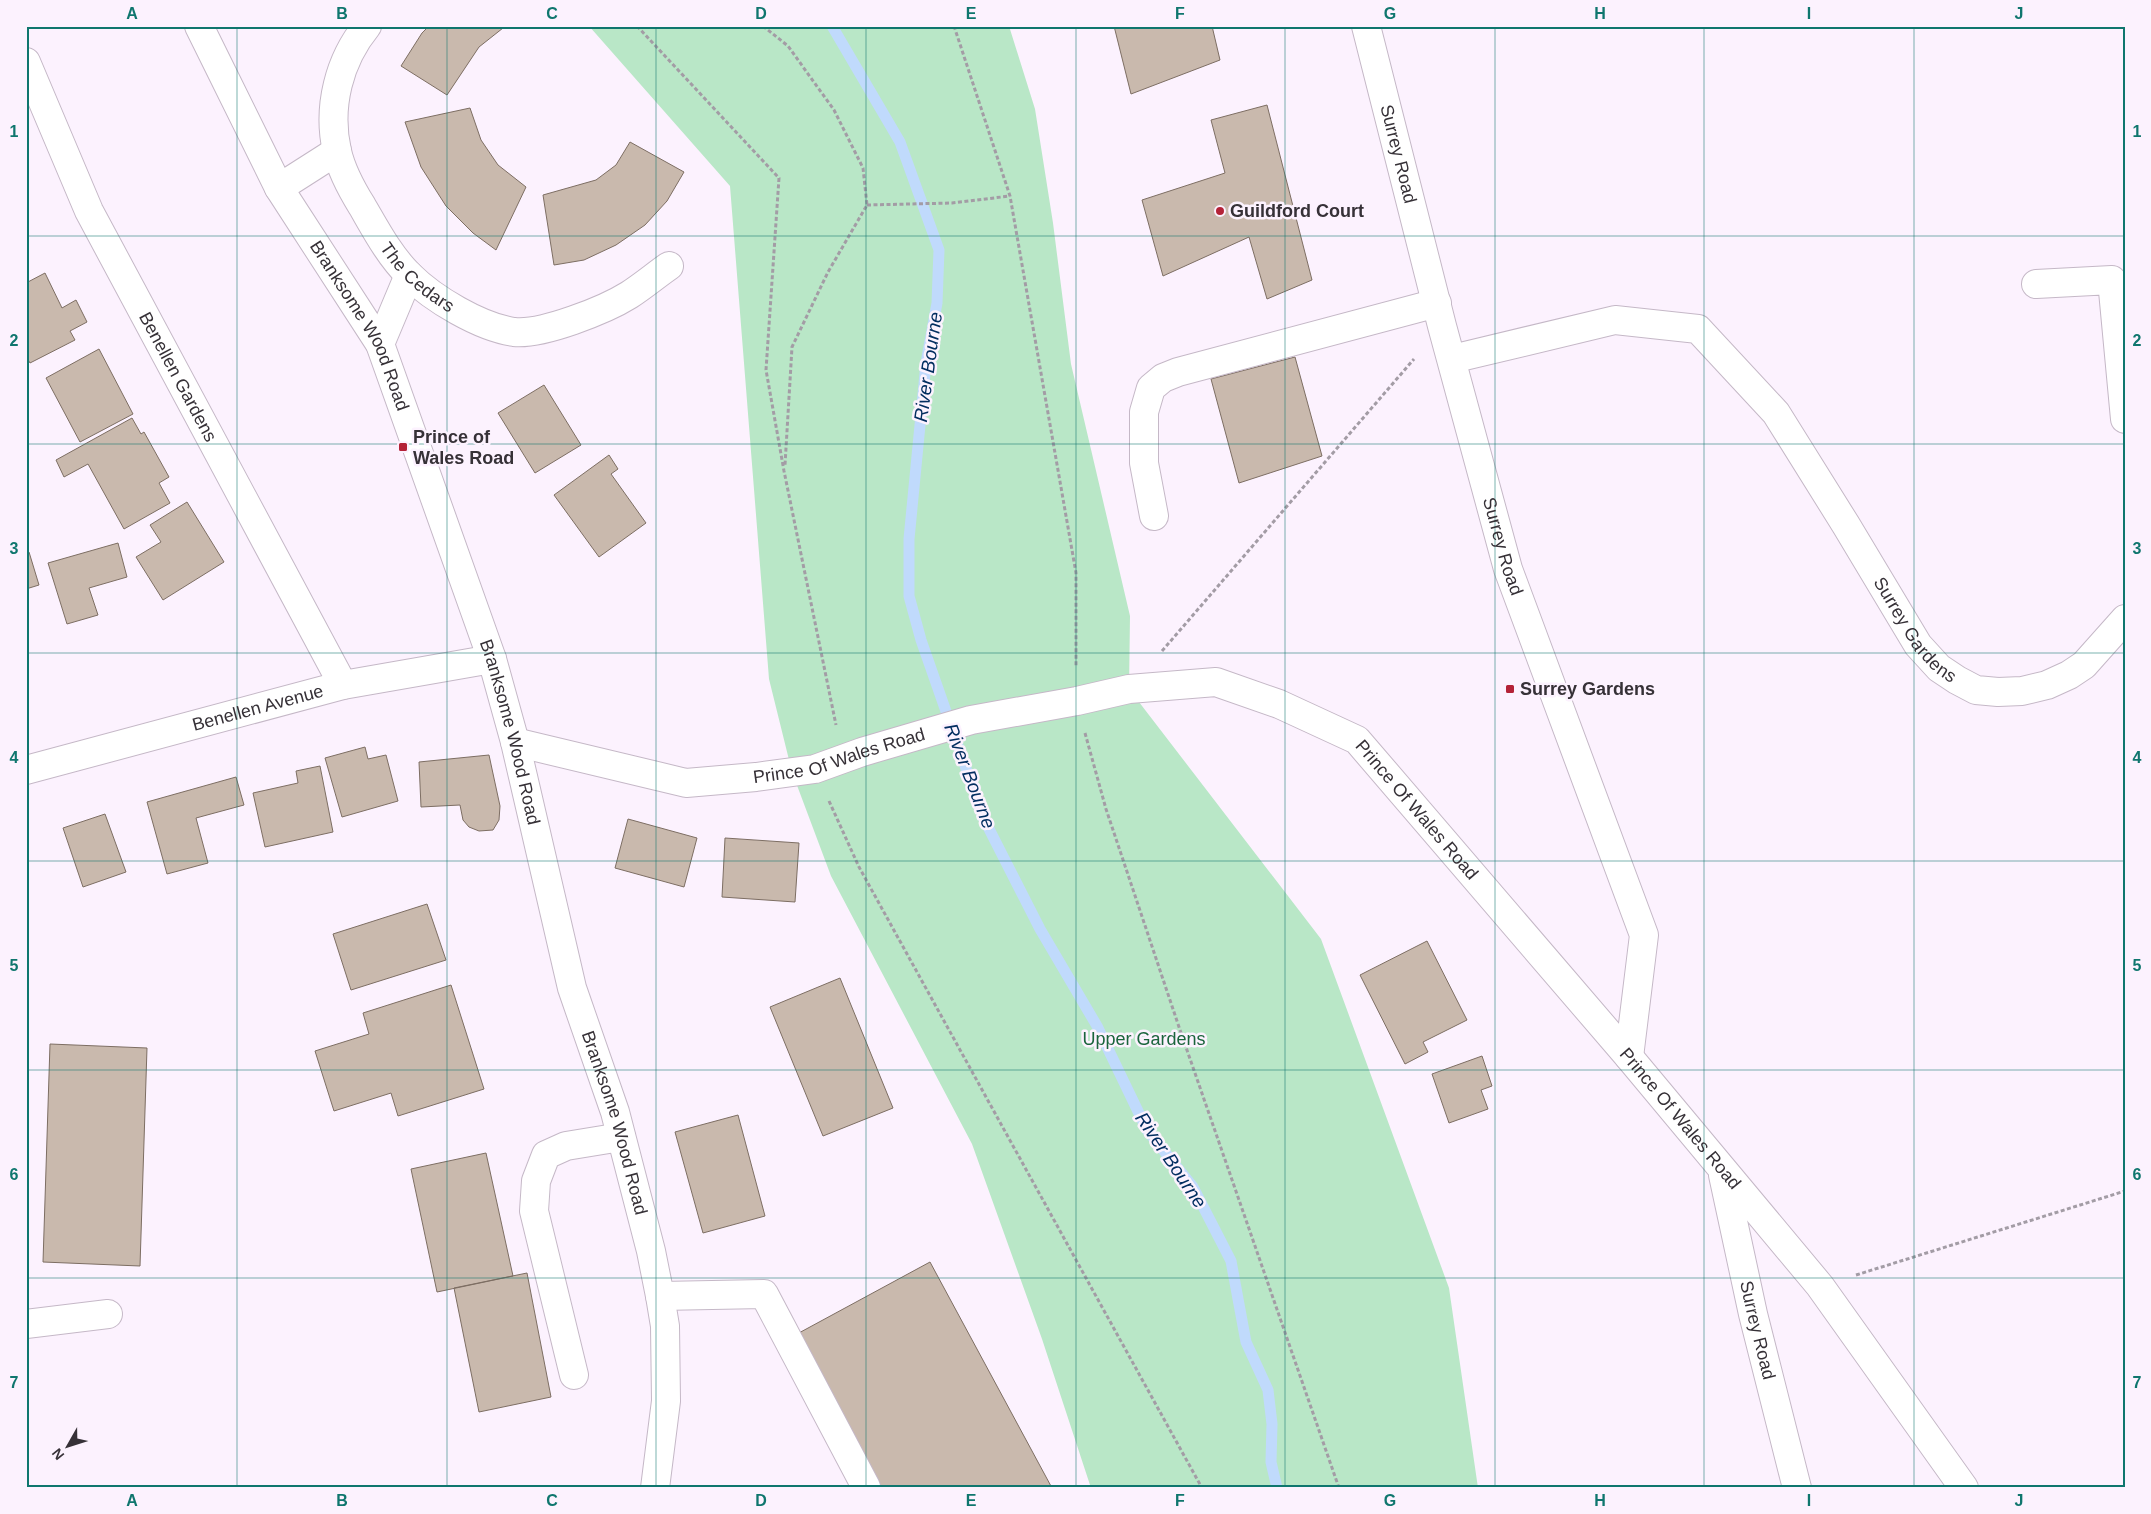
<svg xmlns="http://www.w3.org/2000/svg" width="2151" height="1514" viewBox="0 0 2151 1514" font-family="Arial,sans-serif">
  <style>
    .green { fill: #b9e7c7 }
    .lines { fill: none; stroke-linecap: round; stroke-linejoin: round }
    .stream { stroke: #c0dafc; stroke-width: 11 }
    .building { fill: #c9b9ad; stroke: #7d6e63 }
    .minor-casing { stroke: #c5b8c7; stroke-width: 30 }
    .path { stroke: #a39ca5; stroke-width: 3; stroke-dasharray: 4 2.5; stroke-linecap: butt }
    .minor { stroke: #fff; stroke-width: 28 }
    .grid { fill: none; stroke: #0f766e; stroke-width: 1; stroke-opacity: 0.55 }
    .poi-dot { fill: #b42237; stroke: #fcf2fe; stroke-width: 2 }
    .labels { text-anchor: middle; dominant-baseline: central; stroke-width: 5; stroke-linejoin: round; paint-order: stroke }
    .street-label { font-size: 18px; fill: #363137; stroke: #fcf2fe }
    .poi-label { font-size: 18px; font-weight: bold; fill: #363137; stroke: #fcf2fe; text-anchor: start }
    .park-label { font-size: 18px; fill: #1a653c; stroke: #fcf2fe }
    .water-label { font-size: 19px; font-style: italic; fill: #032e60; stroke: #fcf2fe }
    .neatline { fill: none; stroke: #0f766e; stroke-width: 2 }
    .grid-label { font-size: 16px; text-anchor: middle; font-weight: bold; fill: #0f766e }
  </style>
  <rect width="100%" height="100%" fill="#fcf2fe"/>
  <path class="green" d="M589 26H1009L1035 109 1053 223 1071 364 1130 616 1129 689 1321 939 1449 1288 1478 1488H1091L1042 1339 972 1144 831 876 792 772 769 679 730 186Z"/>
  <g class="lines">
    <path class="stream" d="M832 26 900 142 939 250 937 303 926 363 909 539V596L921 640 983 817 1040 929 1097 1026 1147 1130 1193 1187 1231 1261 1246 1342 1268 1390 1272 1424 1271 1462 1277 1488"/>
  </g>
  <path class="building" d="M429 26H502L503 28 479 47 447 95 401 66 422 33Z
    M1114 26H1212L1220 60 1131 94Z
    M1267 105 1312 280 1267 299 1249 237 1163 276 1142 200 1225 173 1211 120Z
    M470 108 481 140 498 165 526 187 496 250 473 233 446 206 421 167 405 122Z
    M630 142 684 172 667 201 645 225 616 245 584 260 554 265 543 195 596 180 616 165Z
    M45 273 62 308 76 300 87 322 70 331 75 340 30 363 26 356V283Z
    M99 349 133 414 80 442 46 378Z
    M1295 357 1322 456 1239 483 1211 379Z
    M544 385 581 445 535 473 498 413Z
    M132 418 141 434 144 432 169 477 159 483 170 503 124 529 88 464 64 477 56 460Z
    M609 455 618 469 611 474 646 523 599 557 554 495Z
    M187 502 224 562 163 600 136 557 161 542 150 525Z
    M118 543 127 577 89 588 98 615 67 624 48 563Z
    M29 552 39 585 26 589V553Z
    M365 747 368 759 386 755 398 801 342 817 325 758Z
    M489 755 500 806 499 820 493 830 479 831 469 827 463 820 460 805 421 807 419 762Z
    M320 766 333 832 265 847 253 793 298 783 296 771Z
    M236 777 244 805 196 818 208 863 167 874 147 802Z
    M105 814 126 872 83 887 63 828Z
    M628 819 697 838 684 887 615 868Z
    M725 838 799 843 795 902 722 897Z
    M427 904 446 960 351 990 333 934Z
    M1427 941 1467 1020 1423 1042 1428 1052 1405 1064 1360 975Z
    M840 978 893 1108 823 1136 770 1007Z
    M451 985 484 1089 398 1116 391 1093 334 1111 315 1051 369 1034 363 1013Z
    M50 1044 147 1048 140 1266 43 1262Z
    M1482 1056 1492 1086 1481 1090 1488 1109 1449 1123 1432 1074Z
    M738 1115 765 1216 703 1233 675 1132Z
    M486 1153 513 1276 437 1292 411 1169Z
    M930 1262 1052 1488H880L797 1334Z
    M527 1273 551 1397 479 1412 454 1288Z"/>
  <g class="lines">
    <g class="minor-casing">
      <g id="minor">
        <path id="s1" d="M199 26 279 188 380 344 492 659 515 742 572 988 615 1112 651 1251 660 1296 665 1326 666 1401 655 1488"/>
        <path id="s2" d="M367 26C339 60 327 107 337 151 341 169 352 190 362 206 376 230 389 255 409 275 433 299 480 327 514 332 542 335 605 310 629 295 643 286 656 275 669 266"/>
        <path id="s3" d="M1366 26 1442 326 1508 569 1644 935 1629 1057"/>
        <path id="s4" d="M26 62 89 211 343 685"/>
        <path d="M279 188 337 151"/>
        <path d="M2036 284 2112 280 2125 419"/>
        <path d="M380 344 409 275"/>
        <path id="s5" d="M1452 359 1615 320 1698 329 1776 413 1846 525 1918 645 1939 668 1957 680 1976 690 1998 692 2022 691 2047 685 2069 675 2084 665 2125 619"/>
        <path d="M1154 516 1144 463V412L1151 388 1163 378 1178 372 1437 303"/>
        <path id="s6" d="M515 742 686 783 756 777 815 769 862 752 971 720 1077 701 1129 689 1216 682 1279 704 1357 740 1629 1057 1820 1286 1964 1488"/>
        <path id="s7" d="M26 770 343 685 492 659"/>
        <path id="s8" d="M1723 1175 1753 1314 1797 1488"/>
        <path d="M660 1296 764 1294 866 1487"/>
        <path d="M26 1324 108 1314"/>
        <path d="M574 1375 534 1211 536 1181 546 1155 566 1146 621 1137"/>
      </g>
    </g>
    <path class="path" d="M637 26 779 178 766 370 784 471 836 725
      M763 26 788 46 834 110 863 168 867 205 828 272 792 347 785 465
      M954 26 1010 196 1076 573V666
      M867 205 952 203 1010 196
      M1162 651 1414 359
      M1085 733 1106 809 1180 1030 1339 1488
      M829 801 859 867 1202 1488
      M1856 1275 2125 1191"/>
    <use href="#minor" class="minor"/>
  </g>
  <path class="grid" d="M237 26V1488M447 26V1488M656 26V1488M866 26V1488M1076 26V1488M1285 26V1488M1495 26V1488M1704 26V1488M1914 26V1488M26 236H2125M26 444H2125M26 653H2125M26 861H2125M26 1070H2125M26 1278H2125"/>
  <g class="poi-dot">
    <circle cx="1220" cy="211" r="5"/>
    <rect x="398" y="442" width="10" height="10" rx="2.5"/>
    <rect x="1505" y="684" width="10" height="10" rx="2.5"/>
  </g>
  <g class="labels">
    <g class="street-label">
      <text stroke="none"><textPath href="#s3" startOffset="132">Surrey Road</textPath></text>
      <text stroke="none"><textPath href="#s2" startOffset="285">The Cedars</textPath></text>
      <text stroke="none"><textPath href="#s1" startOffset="341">Branksome Wood Road</textPath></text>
      <text stroke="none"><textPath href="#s4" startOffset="350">Benellen Gardens</textPath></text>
      <text stroke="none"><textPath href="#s3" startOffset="538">Surrey Road</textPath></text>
      <text stroke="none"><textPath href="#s5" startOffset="624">Surrey Gardens</textPath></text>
      <text stroke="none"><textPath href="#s7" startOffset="240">Benellen Avenue</textPath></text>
      <text stroke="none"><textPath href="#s1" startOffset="776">Branksome Wood Road</textPath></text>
      <text stroke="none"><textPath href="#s6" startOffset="332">Prince Of Wales Road</textPath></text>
      <text stroke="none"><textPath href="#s6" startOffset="962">Prince Of Wales Road</textPath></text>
      <text stroke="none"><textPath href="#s6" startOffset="1368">Prince Of Wales Road</textPath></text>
      <text stroke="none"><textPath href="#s1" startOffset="1181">Branksome Wood Road</textPath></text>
      <text stroke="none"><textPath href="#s8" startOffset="159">Surrey Road</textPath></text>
    </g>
    <g class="poi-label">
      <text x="1230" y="211">Guildford Court</text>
      <text x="413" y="437">Prince of<tspan x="413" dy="21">Wales Road</tspan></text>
      <text x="1520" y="689">Surrey Gardens</text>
    </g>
    <g class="park-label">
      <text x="1144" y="1039">Upper Gardens</text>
    </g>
    <g class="water-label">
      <text transform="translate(928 367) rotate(-82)">River Bourne</text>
      <text transform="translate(970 776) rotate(69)">River Bourne</text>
      <text transform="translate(1171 1160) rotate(56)">River Bourne</text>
    </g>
  </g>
  <rect width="2151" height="1514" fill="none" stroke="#fcf2fe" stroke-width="55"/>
  <g transform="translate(68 1446) rotate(231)" stroke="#fcf2fe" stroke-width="4" paint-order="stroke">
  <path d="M0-4L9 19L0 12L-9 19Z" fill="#363137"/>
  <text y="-8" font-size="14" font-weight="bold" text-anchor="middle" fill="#363137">N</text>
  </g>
  <rect x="28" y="28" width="2096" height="1458" class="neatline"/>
  <g class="grid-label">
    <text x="132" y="19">A</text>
    <text x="342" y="19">B</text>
    <text x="552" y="19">C</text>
    <text x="761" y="19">D</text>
    <text x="971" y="19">E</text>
    <text x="1180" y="19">F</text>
    <text x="1390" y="19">G</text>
    <text x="1600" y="19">H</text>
    <text x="1809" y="19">I</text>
    <text x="2019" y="19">J</text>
    <text x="14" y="137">1</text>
    <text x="2137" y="137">1</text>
    <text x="14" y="346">2</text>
    <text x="2137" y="346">2</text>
    <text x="14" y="554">3</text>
    <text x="2137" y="554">3</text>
    <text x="14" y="763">4</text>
    <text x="2137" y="763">4</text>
    <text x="14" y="971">5</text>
    <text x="2137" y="971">5</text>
    <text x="14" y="1180">6</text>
    <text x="2137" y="1180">6</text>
    <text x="14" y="1388">7</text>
    <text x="2137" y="1388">7</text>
    <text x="132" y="1506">A</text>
    <text x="342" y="1506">B</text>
    <text x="552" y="1506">C</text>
    <text x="761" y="1506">D</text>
    <text x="971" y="1506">E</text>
    <text x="1180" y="1506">F</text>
    <text x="1390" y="1506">G</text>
    <text x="1600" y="1506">H</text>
    <text x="1809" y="1506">I</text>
    <text x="2019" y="1506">J</text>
  </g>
</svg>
